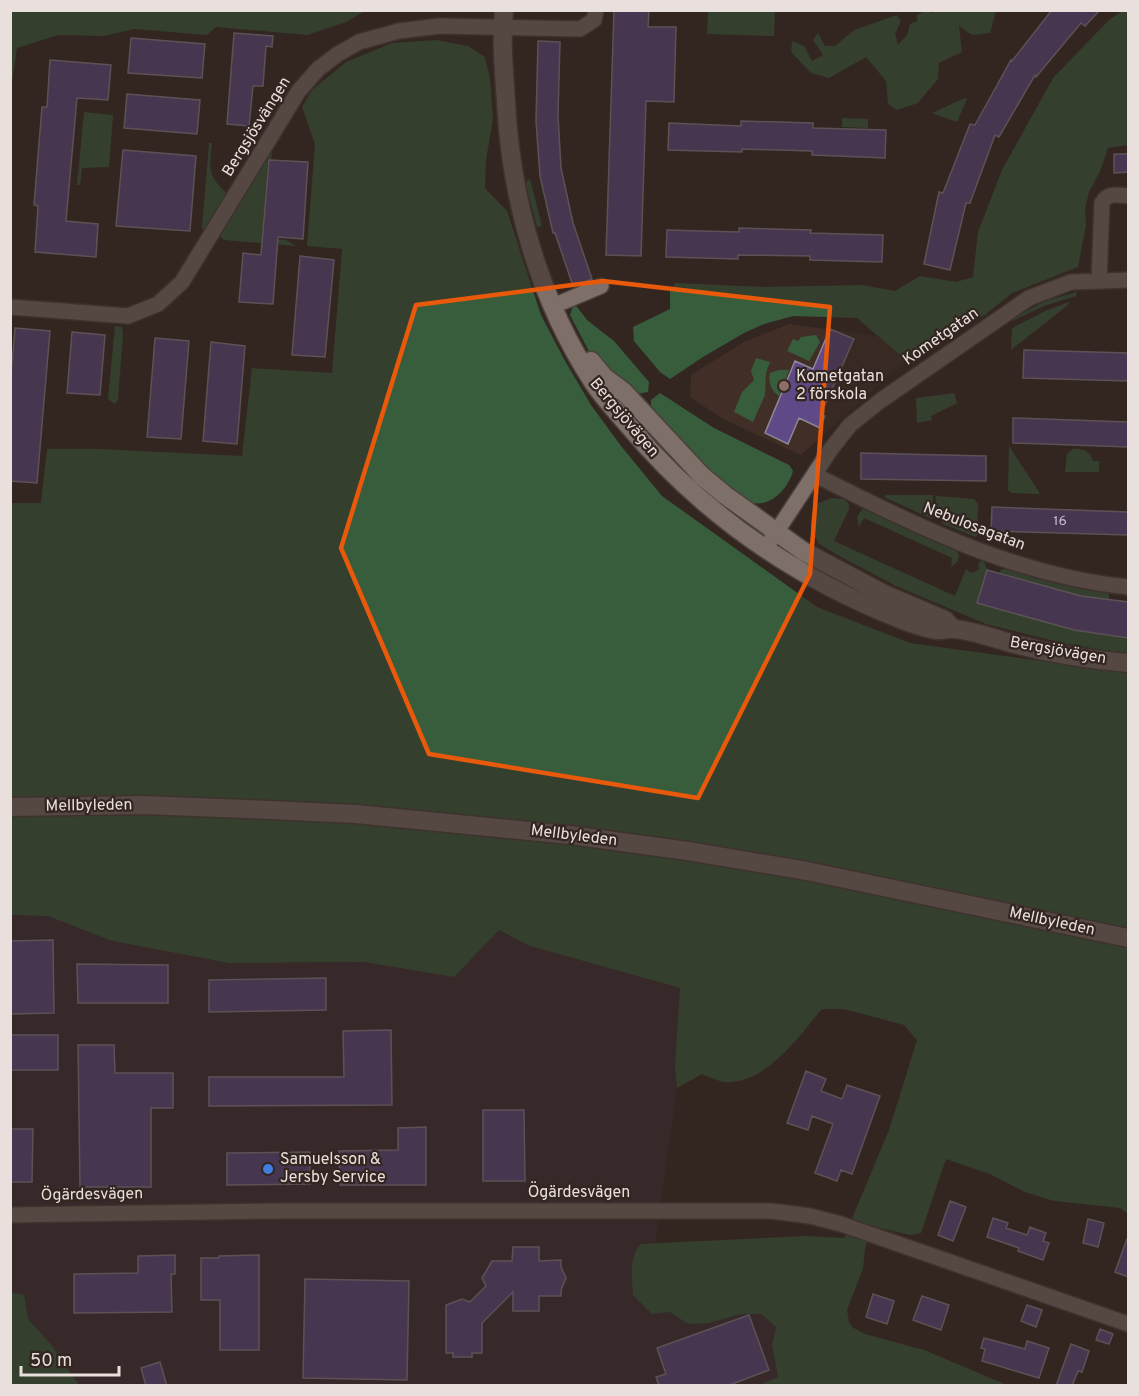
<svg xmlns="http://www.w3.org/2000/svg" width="1139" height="1396" viewBox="0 0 1139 1396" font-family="Overpass,sans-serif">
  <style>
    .industrial { fill: #3c2b35 }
    .built { fill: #402e27 }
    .green { fill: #375d3c }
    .building { fill: #604987; stroke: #8c8896; stroke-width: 1.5 }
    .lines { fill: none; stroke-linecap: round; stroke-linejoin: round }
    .minor-casing { stroke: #4c413d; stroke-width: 18 }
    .tertiary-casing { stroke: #4c413d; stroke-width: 21 }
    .secondary-casing { stroke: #4c413d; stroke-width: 21 }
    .minor { stroke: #7e6f69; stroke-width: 15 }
    .tertiary { stroke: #7e6f69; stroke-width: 18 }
    .secondary { stroke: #7e6f69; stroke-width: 18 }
    .marked { fill: none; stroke: #e8590c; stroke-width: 4.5; stroke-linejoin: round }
    .education-dot { fill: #8d6e63; stroke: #332621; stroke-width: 2 }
    .shop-dot { fill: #3f7fe0; stroke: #332621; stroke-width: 2 }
    .labels { text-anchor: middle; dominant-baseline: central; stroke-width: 4.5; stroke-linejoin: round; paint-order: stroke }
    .number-label { font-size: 14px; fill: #c7bac8 }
    .street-label { font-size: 16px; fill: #e9e0dd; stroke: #332621 }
    .poi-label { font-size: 16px; fill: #e9e0dd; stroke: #332621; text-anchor: start }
  </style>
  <rect width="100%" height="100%" fill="#332621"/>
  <path class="industrial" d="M11 915 48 916 112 941 229 963 364 962 454 977 498 930 530 946 680 988 675 1065 677 1088 655 1242 640 1244 652 1314 670 1312 688 1324 710 1323 740 1314H761L776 1327 772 1345 778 1377 759 1386 79 1385 50 1343 28 1319 24 1295 11 1292Z"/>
  <path class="built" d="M789 324 878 336 906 360 801 455 723 419 690 397 691 375 744 342Z"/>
  <path class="green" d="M11 10H365V11L346 22 308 35 216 27 207 35 134 29 104 36 58 35 17 48 11 90Z
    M708 11H775L774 36 707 34Z
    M935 11H996L990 33 972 35 959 26 962 52 939 63 938 79 918 103 897 110 888 104 886 81 866 57 829 78 811 73 791 52 792 41 804 46 812 61 823 55 813 40 818 33 825 46H835L854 30 897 15 901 21 895 34 898 45 907 35 910 24 918 21 916 15 927 11 933 13Z
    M1122 11H1128V145L1108 148 1100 171 1089 192 1085 209 1086 225 1078 267 1012 293 986 314 906 360 857 318 793 316 764 324 744 333 703 357 670 379 660 372 634 341 633 327 670 309V291L675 283 763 287 862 285 895 291 920 276 956 282 973 277 978 232 1002 170 1053 78 1109 20Z
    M436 40 468 46 485 57 490 78 493 119 486 160 485 188 507 211 541 315 565 361 591 405 621 446 662 496 817 607 910 643 1128 673V1214L1120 1208 1054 1201 1025 1192 990 1174 946 1159 921 1233 910 1235 872 1226 865 1248 863 1268 847 1310 849 1322 852 1327 865 1334 924 1350 1007 1385H759L778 1377 772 1345 776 1327 761 1314H740L710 1323 688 1324 670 1312 652 1314 633 1295C632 1277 629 1259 640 1244L806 1236 844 1238 889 1130 917 1040 904 1025 844 1009H822C798 1037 766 1085 724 1082 717 1081 708 1076 702 1074L677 1088 675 1065 680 988 530 946 499 930 454 977 364 962 229 963 112 941 48 916 11 915V503H41L47 449H99L242 456 252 368 332 373 342 249 307 246 315 144 302 107 312 90 346 62 392 43Z
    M965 98 967 99 957 122 932 113Z
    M84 112 113 115 109 167 82 168 80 185H77Z
    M842 118 868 119V128L842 127Z
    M276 137 281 140 274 142 271 159H268L262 238 286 240 296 246 224 240 219 235 220 232Z
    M209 143H212C210 169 206 173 226 193L205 230 202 228Z
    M530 179 542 226 537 227 526 185 527 181Z
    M1077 292 1076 296 1044 306 1010 322 1009 320 1046 301Z
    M1069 302 1068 305 1011 350 1012 329 1014 327 1045 311Z
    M574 303 587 320 614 341 649 382 648 392 636 394 594 361 570 315Z
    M115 326 122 327 123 335 118 400 115 404 108 399Z
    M816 335 820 342 809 361 787 351 793 339 798 341 801 337Z
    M756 358 770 362 766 373 765 395 753 422 734 412 742 392 754 380 751 371Z
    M779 370H789L779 396C771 391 768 382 770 373Z
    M660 393 714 428 789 465 793 471C788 489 770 509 749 502 741 499 734 491 727 486 699 463 676 438 651 412V400Z
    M954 393 957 403 931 416 932 420 917 423 916 398Z
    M1009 446 1039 492V494L1012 493 1008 490Z
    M1073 449C1083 448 1090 451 1093 461H1099V472H1065L1067 454Z
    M886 495H933L932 519 884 497Z
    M936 496 974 499 978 504 977 536 975 537 941 523 942 519 935 513Z
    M831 498 844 499 849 504V509L834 541 955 596 966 569 971 573 980 569 978 565 980 561H984L987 570 977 603 1074 630 1128 638V654L1062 643 986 624 896 586 841 557 819 544 811 530 812 513 817 504Z
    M863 508 956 549 959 556 958 561 951 567 952 558 864 518 859 527 857 517Z
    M1006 568 1106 591 1109 594V600L1081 596 999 573 1002 569Z
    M11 1292 24 1295 28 1319 50 1343 79 1385H11Z"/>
  <path class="building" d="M614 10H649L648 27H676L674 102 646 101 641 256 606 255Z
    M1052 10H1100L1085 26 1081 23 1036 77 1035 75 999 137 995 135 970 203H966L950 270 924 264 939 192 943 193 970 124 975 125 1011 60 1012 61Z
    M234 33 273 36 272 47 266 46 263 86H253L249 126 227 124Z
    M131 38 205 44 202 78 128 73Z
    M538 41 560 42 558 115 561 168 573 223 592 279 573 286 555 233H553L540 176 536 121Z
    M50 60 111 65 108 100 77 98 66 221 98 224 96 257 35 252 38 206 34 205 42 107H47Z
    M127 94 200 100 197 134 124 128Z
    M741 121 813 123V128L886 130 885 158 812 155V151L742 149V152L668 150 669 123 741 126Z
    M123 150 196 156 190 231 116 226Z
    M1114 154H1128V172L1114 173Z
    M269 160 308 162 303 239 278 237 273 304 239 302 243 253 261 255Z
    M739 228 811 230 810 233 883 235 882 262 810 260V256L738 255V259L666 257 667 230 739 232Z
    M300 256 334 260 325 357 292 355Z
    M15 328 50 331 37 483 10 481V389Z
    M830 329 854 339 821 414 825 416 820 428 799 418 788 444 765 433 795 361 813 369Z
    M72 332 105 335 100 395 67 393Z
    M155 338 189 341 181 439 147 437Z
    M211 342 245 346 237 444 203 441Z
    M1024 350 1128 353V381L1023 378Z
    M1013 418 1128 422V447L1013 443Z
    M861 453 986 456V481L861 479Z
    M992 507 1128 512V535L991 531Z
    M987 570 1081 596 1128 602V638L1074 630 977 603Z
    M53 940 54 1013 10 1014V941Z
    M77 964 168 965V1003H78Z
    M326 978V1010L209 1012V980Z
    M391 1030 392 1105 209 1106V1077H344L343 1031Z
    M10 1035H58V1070H10Z
    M78 1045H114L115 1073H173V1108H151V1187H80Z
    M806 1071 826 1079 821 1091 842 1099 847 1085 880 1096 852 1174 841 1170 837 1181 815 1173 833 1124 812 1116 808 1130 787 1123Z
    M483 1110H524L525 1181H483Z
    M426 1127V1185H340L339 1151 398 1150V1128Z
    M10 1129H33L32 1182H10Z
    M310 1152V1184L227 1185V1153Z
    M950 1201 966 1207 953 1241 938 1235Z
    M993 1218 1008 1223 1006 1228 1027 1235 1030 1227 1046 1233 1043 1241 1049 1243 1043 1260 1018 1251 1019 1248 987 1237Z
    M1088 1219 1104 1223 1098 1247 1083 1243Z
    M1127 1239H1128V1277L1115 1272Z
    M513 1247H539V1261L561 1260V1267L566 1278 561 1290V1296H539V1311H513V1292L482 1323V1353H472V1357H453V1353H446V1305L462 1299 470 1302 486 1286 482 1278 492 1261H512Z
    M175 1255V1274H171L172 1312 74 1313V1274L138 1273V1256Z
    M259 1255V1350H220V1300H201V1258H219V1256Z
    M305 1279 409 1281 407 1380 303 1378Z
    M873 1294 894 1301 887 1324 866 1317Z
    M922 1296 949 1305 941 1330 913 1320Z
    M1027 1305 1042 1310 1036 1327 1021 1321Z
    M749 1315 769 1370 727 1386H659L656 1377 666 1374 657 1348Z
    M1100 1329 1113 1334 1109 1344 1096 1340Z
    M984 1338 1025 1349 1027 1341 1049 1348 1039 1378 982 1361 985 1349 981 1348Z
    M1071 1344 1089 1351 1082 1372 1078 1371 1072 1386H1056Z
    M160 1362 167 1386H146L141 1368Z"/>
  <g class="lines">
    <g class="minor-casing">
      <path id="minor" d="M1099 281 1102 203C1108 192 1118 195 1128 196
        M553 306 601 286
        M10 307 128 316 158 304 182 282 298 92 318 69 338 54 359 42 399 31 439 26 580 29 594 20 596 10
        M815 475C915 525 1015 576 1128 587
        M765 549 831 449 850 425 880 401 1029 298 1071 282 1128 280
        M10 1215 279 1211H771L810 1216 841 1224 1128 1324"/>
    </g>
    <g class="tertiary-casing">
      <path id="tertiary" d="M504 10C501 41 504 72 506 102 511 200 539 299 593 382 603 397 616 411 628 425 700 511 791 575 895 617 907 622 925 629 938 630 943 631 948 628 953 629 973 630 998 640 1018 645 1053 654 1092 660 1128 663
        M591 361 604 377 624 392 702 476 725 495 803 551 884 594 945 620 952 628"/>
    </g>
    <g class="secondary-casing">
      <path id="secondary" d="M10 807 143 805 247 809 356 814 570 835 688 851 807 871 1128 938"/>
    </g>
    <use href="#minor" class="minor"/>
    <use href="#tertiary" class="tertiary"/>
    <use href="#secondary" class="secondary"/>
  </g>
  <path d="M0 0H1139V1396H0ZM603 281 830 307 810 574 698 798 429 754 341 548 416 305Z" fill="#332621" fill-opacity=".55" fill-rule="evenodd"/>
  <path class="marked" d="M603 281 830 307 810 574 698 798 429 754 341 548 416 305Z"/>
  <circle class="education-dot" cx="784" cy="386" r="6"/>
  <circle class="shop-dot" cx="268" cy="1169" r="6"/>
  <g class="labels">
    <g class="number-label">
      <text x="1060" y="521">16</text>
    </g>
    <g class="street-label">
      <text transform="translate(257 127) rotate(-58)">Bergsjösvängen</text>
      <text transform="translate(941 337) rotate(-35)">Kometgatan</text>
      <text transform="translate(624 418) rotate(50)">Bergsjövägen</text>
      <text transform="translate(974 527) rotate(21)">Nebulosagatan</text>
      <text transform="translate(1058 651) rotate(10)">Bergsjövägen</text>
      <text transform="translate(89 806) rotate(-1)">Mellbyleden</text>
      <text transform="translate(574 836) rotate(7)">Mellbyleden</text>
      <text transform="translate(1052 922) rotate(12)">Mellbyleden</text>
      <text x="579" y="1193">Ögärdesvägen</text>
      <text transform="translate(92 1195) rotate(-1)">Ögärdesvägen</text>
    </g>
    <g class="poi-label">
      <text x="796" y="377">Kometgatan<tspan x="796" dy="18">2 förskola</tspan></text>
      <text x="280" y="1160">Samuelsson &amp;<tspan x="280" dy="18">Jersby Service</tspan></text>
    </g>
  </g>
  <rect width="1139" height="1396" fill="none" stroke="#e9e0dd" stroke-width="24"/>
  <path d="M21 1366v9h98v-9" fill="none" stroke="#e9e0dd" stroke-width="3"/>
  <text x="30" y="1366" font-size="18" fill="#e9e0dd" stroke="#332621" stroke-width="4.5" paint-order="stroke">50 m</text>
</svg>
